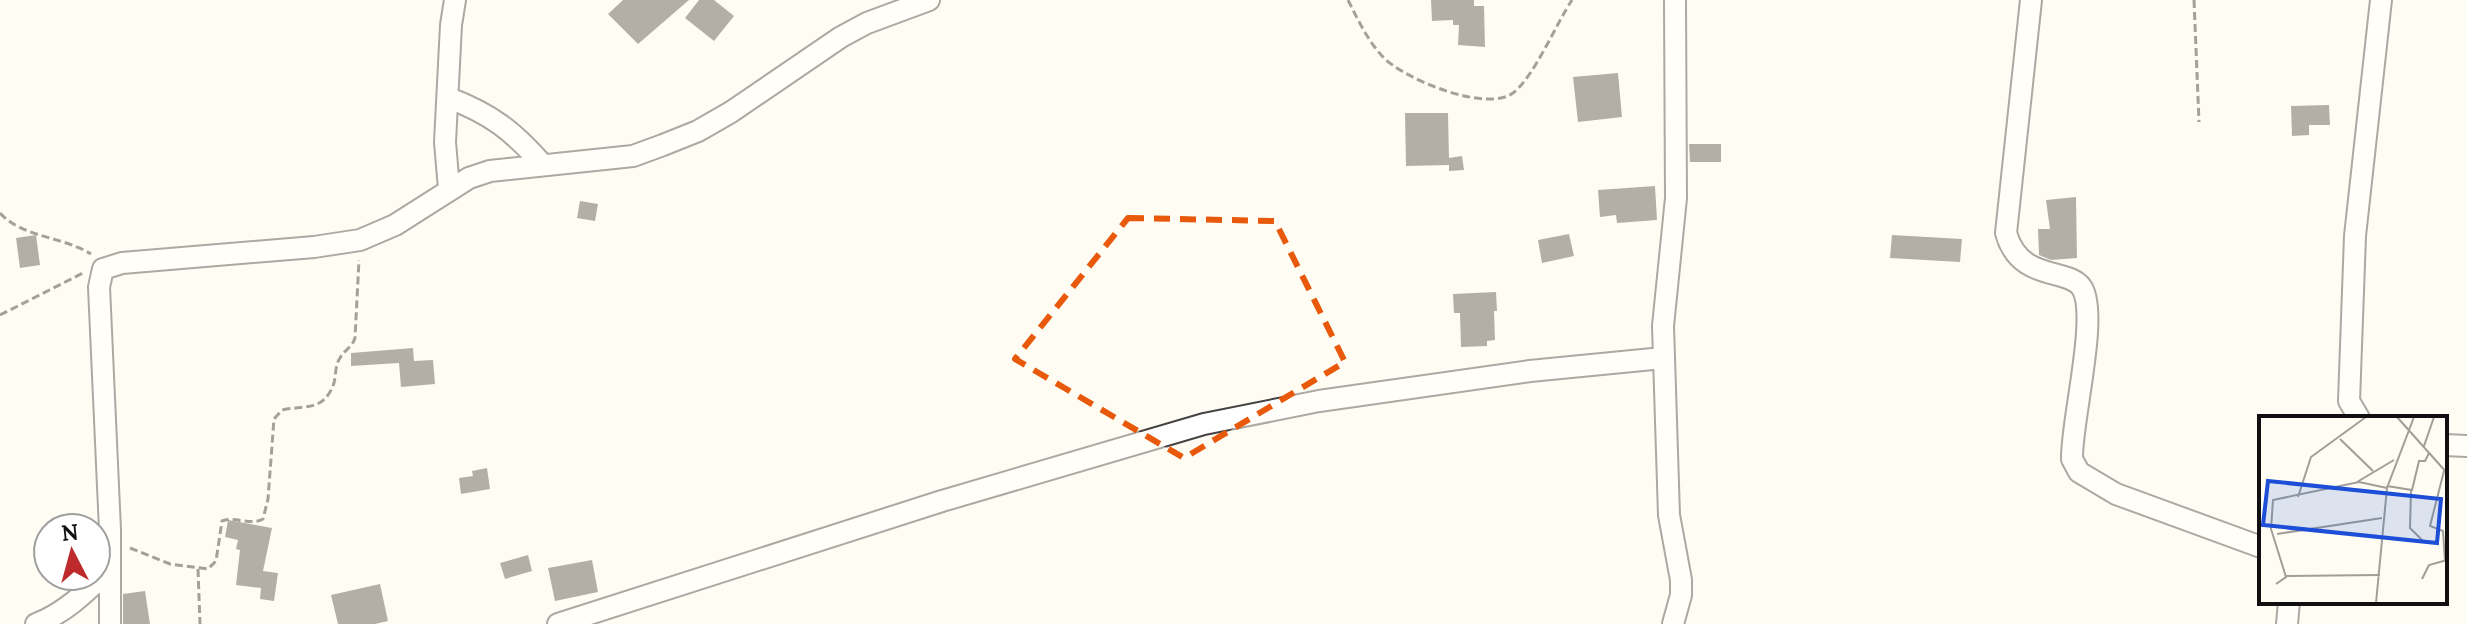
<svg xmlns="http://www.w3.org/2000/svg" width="2467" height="624" viewBox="0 0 2467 624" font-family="Lora,serif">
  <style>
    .building { fill: #58514c }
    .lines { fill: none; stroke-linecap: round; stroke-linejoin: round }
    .street-casing { stroke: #434343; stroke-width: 24 }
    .path { stroke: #323232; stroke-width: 3; stroke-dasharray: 8 4; stroke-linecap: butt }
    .street { stroke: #fff; stroke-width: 20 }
    .marked { fill: none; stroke: #e8590c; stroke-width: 6; stroke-dasharray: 16 10; stroke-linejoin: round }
    .inset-road { fill: none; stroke: #9f9e98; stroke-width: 2 }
    .view { fill: #1d4ed8; fill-opacity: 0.15; stroke: #1d4ed8; stroke-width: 4 }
    .inset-edge { fill: none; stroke: #101010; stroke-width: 4 }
  </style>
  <rect width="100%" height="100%" fill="#fffdf3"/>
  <path class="building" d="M623 0H689L638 44 608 14Z
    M699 0H714L734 16 714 41 685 18Z
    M1431 0H1474V6H1484L1485 47 1458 45 1459 25H1453V20L1432 21Z
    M1618 73 1622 117 1578 122 1573 77Z
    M2329 105 2330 125H2309V135L2292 136 2291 106Z
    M1405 113H1448L1449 158 1462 156 1464 170 1449 171V165L1406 166Z
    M1689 144H1721V162H1690Z
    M1655 186 1657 220 1617 223 1616 215 1600 217 1598 190Z
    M2076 197 2077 258 2051 260 2039 255 2038 229H2050L2046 200Z
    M580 201 598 204 595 221 577 218Z
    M1569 234 1574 256 1542 263 1538 240Z
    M36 235 40 265 20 268 16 238Z
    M1892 235 1962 239 1960 262 1890 258Z
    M1496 292 1497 311H1494L1495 340 1487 341V346L1461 347 1460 313H1454L1453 294Z
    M413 348 414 361 433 360 435 384 401 387 399 363 351 366V353Z
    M487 468 490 489 461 494 459 478 473 476 472 471Z
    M228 520 272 528 263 571 278 573 274 601 260 599 261 588 236 585 240 550 236 549 238 540 225 537Z
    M528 555 532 571 505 579 500 563Z
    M592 560 598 592 555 601 548 568Z
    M380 584 388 621 375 624H338L331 595Z
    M145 591 150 624H123V594Z"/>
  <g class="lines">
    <g class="street-casing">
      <path id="street" d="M2031 0 2006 233C2020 283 2069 267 2082 288 2099 316 2071 422 2072 459L2079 472 2116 494 2261 547
        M449 98C491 114 513 131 543 165
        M449 189 445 142 451 25 455 0
        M2359 418 2349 401 2355 236 2381 0
        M2445 445 2467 446
        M36 624C65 613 87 591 109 570
        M110 624V530L99 287 103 269 122 263 314 247 360 240 395 225 469 178 490 171 633 156 663 145 698 131 731 112 841 37 867 23 929 0
        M558 624 942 501 1204 424 1319 401 1530 371 1663 358
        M1673 624 1681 595V580L1669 515 1663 326 1676 198 1675 0
        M2287 624 2289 602"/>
    </g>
    <path class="path" d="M1348 0C1358 20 1368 41 1383 57 1404 79 1486 113 1513 93 1534 77 1556 24 1572 0
      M2194 0 2199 122
      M0 213C23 238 62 236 91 254
      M0 315 83 273
      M130 548 170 564 208 569 216 561 222 521C235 516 250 526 263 519L268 499 274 419 282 410C305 405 324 412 334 383 336 375 335 365 340 358 344 350 352 348 355 338L359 260
      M198 569 200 624"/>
    <use href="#street" class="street"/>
  </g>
  <path d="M0 0H2467V624H0ZM1128 218 1275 221 1345 362 1184 458 1015 359Z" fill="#fffdf3" fill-opacity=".55" fill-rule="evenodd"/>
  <path class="marked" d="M1128 218 1275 221 1345 362 1184 458 1015 359Z"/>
  <g transform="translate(2259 416)">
    <rect width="188" height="188" fill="#fffdf3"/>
    <path class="inset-road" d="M138 1 188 57M81 23 114 55M165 30 175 1M185 55 171 110 184 115 186 145M98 66 135 44M128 70 153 74 160 45H166L170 37M152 75 151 112 165 126M39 81 52 41 107 1M18 118 123 102M27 160 121 159M163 163 170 149 188 144M17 168 27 161 12 113 14 84 100 66 128 72M117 187 128 72 155 1"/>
    <path class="view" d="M9 65 182 83 178 127 4 109Z"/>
    <rect width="188" height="188" class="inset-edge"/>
  </g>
  <g transform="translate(72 552) rotate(354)"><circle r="38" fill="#ffffff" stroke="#9f9f9f" stroke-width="2"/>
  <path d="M0-6L14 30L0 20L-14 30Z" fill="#bd2b2c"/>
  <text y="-12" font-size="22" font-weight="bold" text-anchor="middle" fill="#101010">N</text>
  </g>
</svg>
